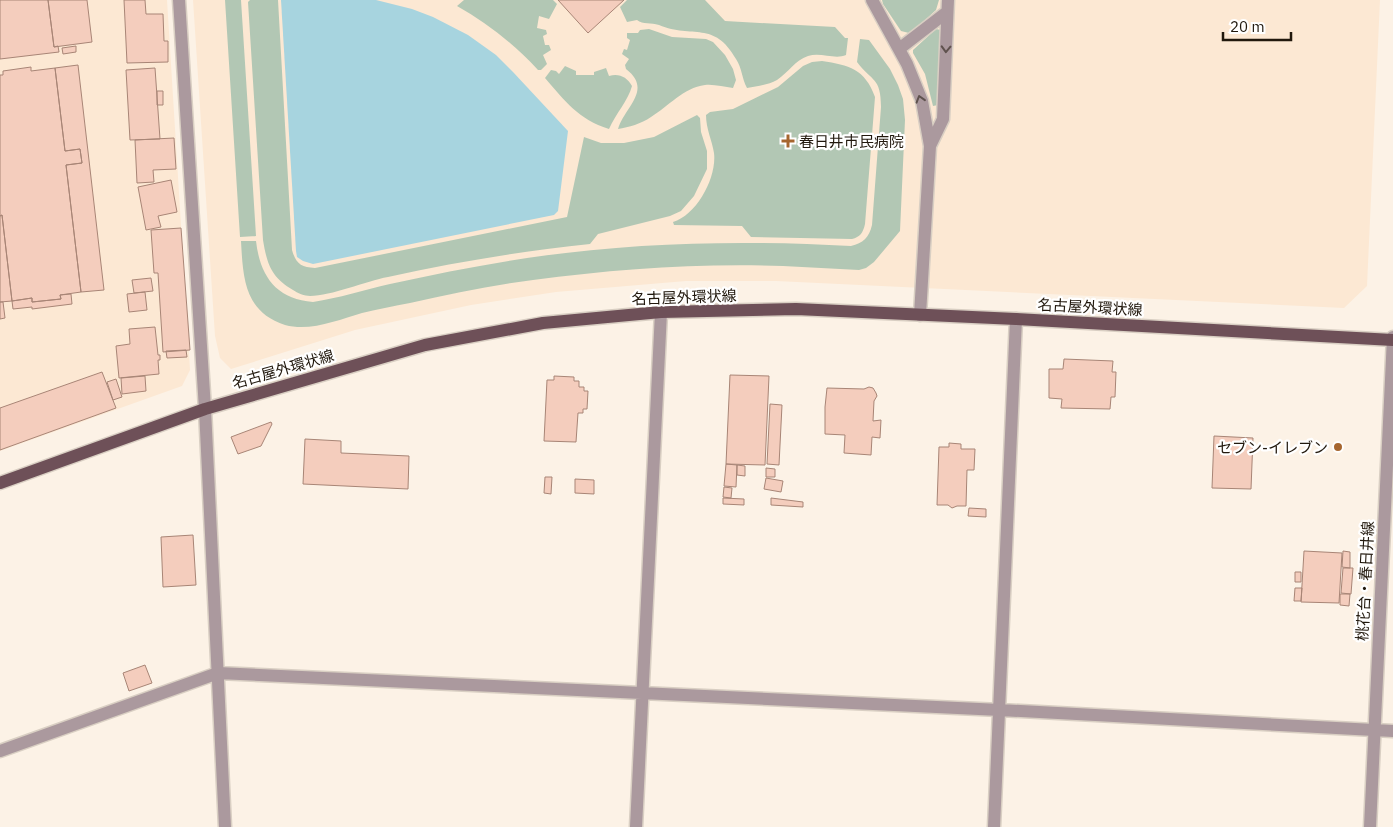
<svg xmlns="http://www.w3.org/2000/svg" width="1393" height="827" viewBox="0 0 1393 827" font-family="'IBM Plex Sans','Noto Sans JP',sans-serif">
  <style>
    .built { fill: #fce8d3 }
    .green { fill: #b2c7b4 }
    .water { fill: #a7d4df }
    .building { fill: #f4cdbd; stroke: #a88576 }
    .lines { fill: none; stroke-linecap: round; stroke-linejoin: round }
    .minor-casing { stroke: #d9cfc3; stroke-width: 15 }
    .major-casing { stroke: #d9cfc3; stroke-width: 15 }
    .minor { stroke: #ab999e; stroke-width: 12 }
    .major { stroke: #6e5058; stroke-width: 12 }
    .oneway { stroke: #5f524e }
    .poi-dot { fill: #a6662f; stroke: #fff; stroke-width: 2 }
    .labels { text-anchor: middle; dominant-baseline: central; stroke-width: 4.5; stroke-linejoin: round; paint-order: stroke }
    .poi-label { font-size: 15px; fill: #21180d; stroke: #fff; text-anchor: start }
    .street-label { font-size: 15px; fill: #21180d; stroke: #fff }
  </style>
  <rect width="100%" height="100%" fill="#fcf2e6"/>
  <path class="built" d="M0 0H167L190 370 182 386 0 451Z
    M193 0H1380L1367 286 1344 308 776 281H686L556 292 471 305 355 330 231 369 220 358 215 336Z"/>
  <path class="green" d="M225 0H241L256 236 240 237Z
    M250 0H278L292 250C296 264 301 267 315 268L567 217 584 137 601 143H624L654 137 697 115 700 118 701 132 707 151V169L694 196 681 211 670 216 598 234 590 244C523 251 455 262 388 277 366 281 331 296 310 296 305 296 297 293 293 290 271 277 267 264 263 240L248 2Z
    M464 0H553L557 4 549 19 539 16 537 28 546 30 547 34 543 36 545 45H549L551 50 543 55 547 64 541 70H538C514 44 487 23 457 6Z
    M627 0H705L725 21 835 27 845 38H848L846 55C835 60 821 52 808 56 795 60 788 73 777 80 768 85 757 86 747 88 742 79 742 68 736 59 714 20 693 39 659 25 651 22 643 25 637 20L627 22 620 7Z
    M882 0H939L936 10 913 31 909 33 901 31 883 4Z
    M649 29 672 37 706 39 713 42 725 55 733 69 736 80 733 88C724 87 714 84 705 85 683 88 669 106 651 117 641 124 629 127 618 129 625 106 653 90 626 69L625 65 629 59 622 54 624 49 627 50 630 40 627 38V33H638L640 30Z
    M936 29 941 30 938 105 933 106 925 74 913 53V50Z
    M860 39 869 40 890 69 898 85 903 99 905 120 900 231 874 262 866 268 859 270C834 269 808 267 783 266 700 263 615 269 533 280 492 285 451 294 410 303 394 306 378 309 362 313 338 320 310 332 285 325 244 312 243 277 241 241H256C260 276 276 299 313 302 339 298 364 290 390 284 435 274 481 265 527 258 633 242 745 240 851 246 863 243 869 238 872 225L881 107C881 77 872 82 857 62Z
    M822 61C849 65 865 69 875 97L865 224C863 233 860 237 852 239L751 237 742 226 674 225 673 222C697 215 717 177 714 153 712 140 706 129 706 115L710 112 733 109 778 87 803 66 812 62Z
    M565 66 576 71V75H594V72L606 68 609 76C619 73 627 77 632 86 628 101 616 113 609 129 578 119 566 102 545 78L551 70 556 71 559 74Z"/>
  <path class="water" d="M281 0H376L412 9 433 17 468 35 496 55 513 72 568 131 558 211 554 215 313 264 303 261 297 257 296 251Z"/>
  <path class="building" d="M0 0H48L54 47 58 46 59 52 0 59Z
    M48 0H87L92 42 54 47Z
    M124 0H145L146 14H163L164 41H168V62L127 63Z
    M558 0H624L588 33Z
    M76 46V52L63 54 62 48Z
    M78 65 104 290 81 292 66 165 82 163 80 149 65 151 55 68Z
    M31 67V71L55 68 65 151 80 149 82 163 66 165 81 292 60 295 61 299 32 302V298L12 301 2 215 0 216V75H3V71Z
    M155 68 160 139 130 140 126 70Z
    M157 91H163V105H157Z
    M174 138 176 169 153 170 154 182 137 183 135 140Z
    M171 180 177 212 158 216 161 227 146 230 138 187Z
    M2 215 12 301 0 302V216Z
    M181 228 190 350 163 352 158 273H154L151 230Z
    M151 278 153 291 134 293 132 280Z
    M145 292 147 310 129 312 127 294Z
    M71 294 72 304 32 309V307L13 309 12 301 32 298V302L61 299 60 295Z
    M0 302H3L5 318 0 319Z
    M155 327 158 355H160V360H158L159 374 119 378 116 346 130 344 129 329Z
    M186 350 187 357 167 358 166 351Z
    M1064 359 1113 361 1112 372H1116L1115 397H1111L1110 409 1061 408 1062 399 1049 398V369H1063Z
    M102 372 116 408 0 450V408Z
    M730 375 769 376 765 465 726 464Z
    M145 376 146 391 122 394 121 378Z
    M554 376 574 377V381H579V387H584V391H588L587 409H583V413H578L576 442 544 441 547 380H554Z
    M116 379 122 397 113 400 107 382Z
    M869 387 873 388 876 393 877 396 874 401 873 421 881 420 880 438 872 437 871 455 844 453 845 435 825 434V407L827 388 864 389Z
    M770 404 782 405 779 465 767 464Z
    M271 422 272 424 261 446 238 454 231 437Z
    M1214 436 1253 438 1251 489 1212 488Z
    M305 439 341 441V453L409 456 408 489 303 484Z
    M949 443 961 444V449H975L974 470H967L966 506H957L952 508 948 505H937L939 447H949Z
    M726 464 737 465 736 487 724 486Z
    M737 465 745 466V476L737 475Z
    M766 468 775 469V477H766Z
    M545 477H552L551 494 544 493Z
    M766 478 783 481 781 492 764 489Z
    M575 479 594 480V494L575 493Z
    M724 487 732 488 731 498 723 497Z
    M723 498 744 499V505L723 504Z
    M771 498 803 502V507L771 505Z
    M969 508 986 509V517L968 516Z
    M193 535 196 585 163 587 161 537Z
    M1304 551 1342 553 1339 603 1301 602Z
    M1343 551 1350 552V568L1342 567Z
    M1343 568H1353L1351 594 1341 593Z
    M1295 572H1301V582H1295Z
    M1295 588H1302L1301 601H1294Z
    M1340 594H1350L1349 606 1340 605Z
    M145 665 152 683 129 691 123 673Z"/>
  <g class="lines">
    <g class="minor-casing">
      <path id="minor" d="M179 0 205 409 225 827
        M872 0 907 64 922 101 930 146 920 315
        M899 49 947 12
        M930 146 943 119 948 0
        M0 751 218 673 1000 710 1393 731
        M636 827 661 312
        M994 827 1016 319
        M1370 827 1393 337"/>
    </g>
    <g class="major-casing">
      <path id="major" d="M0 483 205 409 425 345 543 323 661 312 796 309 1016 319 1393 340"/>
    </g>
    <use href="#minor" class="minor"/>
    <use href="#major" class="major"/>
  </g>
  <defs><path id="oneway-chevron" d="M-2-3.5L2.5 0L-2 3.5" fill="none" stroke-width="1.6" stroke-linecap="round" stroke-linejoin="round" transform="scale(1.25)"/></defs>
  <g class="oneway">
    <use href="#oneway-chevron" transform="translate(946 49) rotate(92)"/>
    <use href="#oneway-chevron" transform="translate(920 99) rotate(-107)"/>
  </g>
  <g class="poi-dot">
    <path d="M785.5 133.5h5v5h5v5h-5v5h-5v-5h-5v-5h5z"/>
    <circle cx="1338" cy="447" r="5"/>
  </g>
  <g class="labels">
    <g class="poi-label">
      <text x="799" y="141">春日井市民病院</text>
      <text x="1328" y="447" text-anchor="end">セブン-イレブン</text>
    </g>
    <g class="street-label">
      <text transform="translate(684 297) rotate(-2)">名古屋外環状線</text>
      <text transform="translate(1090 307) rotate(3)">名古屋外環状線</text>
      <text transform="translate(283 369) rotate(-16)">名古屋外環状線</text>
      <text transform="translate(1365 581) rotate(-87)">桃花台・春日井線</text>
    </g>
  </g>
  <path d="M1223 32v8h68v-8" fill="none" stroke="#21180d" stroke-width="2.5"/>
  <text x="1230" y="32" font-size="15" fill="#21180d" stroke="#ffffff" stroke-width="4" paint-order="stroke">20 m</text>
</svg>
